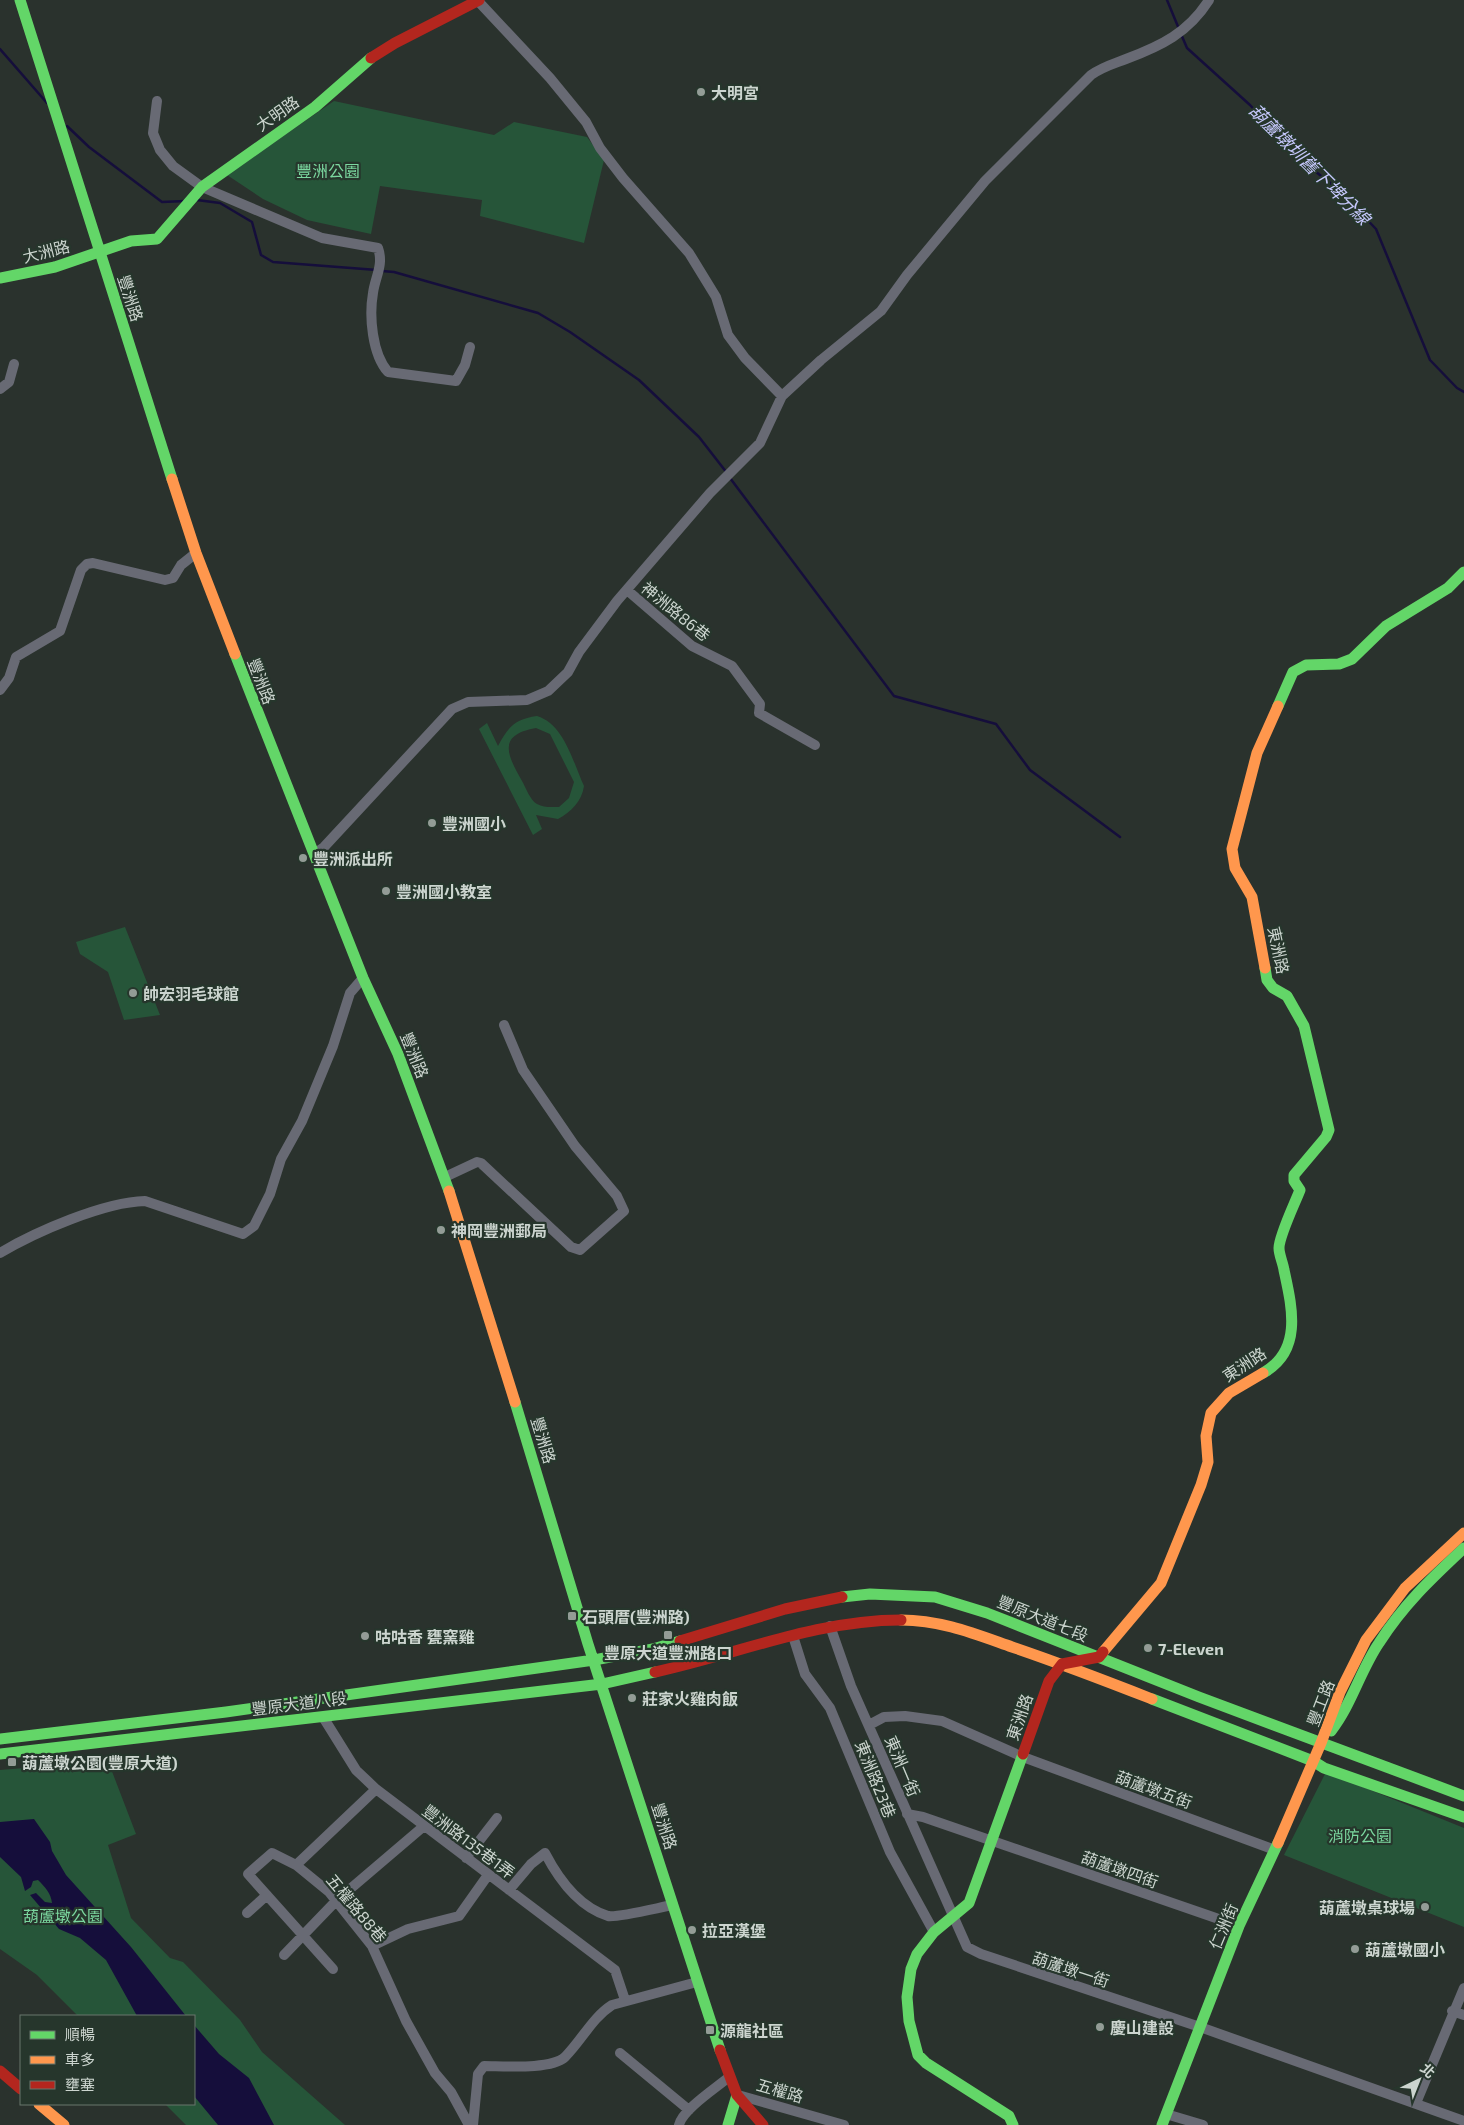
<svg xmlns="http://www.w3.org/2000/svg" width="1464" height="2125" viewBox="0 0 1464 2125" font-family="'Exo 2','Noto Sans TC',sans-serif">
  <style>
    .green { fill: #265539; fill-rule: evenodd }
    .water { fill: #150e3b }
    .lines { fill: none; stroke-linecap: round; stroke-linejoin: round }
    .stream { stroke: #150e3b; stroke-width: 2.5 }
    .street { stroke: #686a74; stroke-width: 10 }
    .fast { stroke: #63d668; stroke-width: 11 }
    .slow { stroke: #ff974d; stroke-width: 11 }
    .jam { stroke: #b3261e; stroke-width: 11 }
    .poi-dot { fill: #939c96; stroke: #26362c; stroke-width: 2 }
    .labels { text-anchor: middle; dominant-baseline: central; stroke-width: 4.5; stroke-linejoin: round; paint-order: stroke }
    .poi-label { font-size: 16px; font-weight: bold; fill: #ccd5cf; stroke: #26362c; text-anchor: start }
    .street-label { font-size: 16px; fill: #ccd5cf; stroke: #26362c }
    .park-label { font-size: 16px; fill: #7bd79f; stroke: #26362c }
    .water-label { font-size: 18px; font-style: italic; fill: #c5c7fb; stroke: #26362c }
  </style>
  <rect width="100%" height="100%" fill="#2a322d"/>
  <path class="green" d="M334 101 494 135 514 122 587 137 604 160 584 243 480 216 482 200 380 186 371 234 307 220 263 199 227 175Z
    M537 716C564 724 573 762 584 786 582 801 571 812 558 819L536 815 542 829 533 835 479 729 487 723 498 746C508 727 515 719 537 716ZM536 728 550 734 574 782 569 798 559 807C551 807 544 808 537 804 530 800 526 788 522 781 508 756 496 735 536 728Z
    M125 927 160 1015 124 1020 108 972 80 954 76 942Z
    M108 1761 136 1834 108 1845 131 1918 170 1958 183 1962 240 2020 262 2052 345 2125H186L165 2104H194V2016H78L37 1975 0 1949V1770Z
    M1326 1772 1464 1828V1927L1284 1855Z"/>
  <path class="water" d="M34 1819 50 1842 52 1851 66 1875 131 1947 186 2016H137L106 1960 80 1938 59 1929 30 1895 36 1893 45 1902 52 1903C51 1893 45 1887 38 1880L33 1881 31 1887 25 1891 21 1877 0 1857V1822Z
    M194 2025 219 2054 249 2078 274 2125H218L194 2096Z"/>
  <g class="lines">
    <path class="stream" d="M1167 0 1179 29
      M1181 34 1187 48 1250 105 1298 158 1338 189 1376 229 1430 360 1457 388 1464 392
      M0 49 47 103
      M67 126 89 147 162 202 185 201
      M197 200 220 203 252 222 261 255 273 262 377 270
      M382 271 394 272 538 313 570 332 639 380 699 437 727 473
      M730 478 894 696 996 724 1030 770 1120 837"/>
    <path class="street" d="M478 1 550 78 586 122 600 148 623 178 689 253 716 297 728 335 745 358 782 396
      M157 101 153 133 160 150 173 166 202 187 322 238 378 248C384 265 375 277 373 293 369 316 372 354 388 372L456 381 465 365 470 347
      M0 389 9 382 14 364
      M627 590 692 646 732 666 760 704 759 713 815 745
      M0 690 9 678 16 657 60 631 81 570 87 564 93 563 165 580 173 578 181 565 196 553
      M314 854 324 847 452 709 468 702 527 700 548 691 568 672 579 652 617 601 710 493 760 443 782 396 821 360 881 311 907 275 985 181 1091 75C1102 67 1113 64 1126 59 1161 46 1188 33 1209 0
      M445 1177 477 1162 481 1163 571 1247 580 1250 624 1211 617 1196 575 1146 523 1070 504 1025
      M0 1253C35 1232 104 1202 145 1201L243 1234 254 1226 270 1194 281 1159 302 1121 333 1046 350 993 363 978
      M830 1626 851 1686 967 1947 981 1954 1200 2027 1464 2121
      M793 1636 805 1674 830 1708 890 1852 934 1932
      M323 1717 356 1770 376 1789 615 1970 625 2000
      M869 1725 884 1717 905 1716 942 1721 1023 1757 1275 1850
      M376 1789 296 1865 329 1892 372 1946 406 2021 435 2073 451 2092 469 2125
      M907 1814 923 1817 1239 1926
      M466 1858 497 1818
      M296 1865 272 1853 248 1874 333 1969
      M509 1890 531 1864 545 1853C558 1878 579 1907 608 1916 617 1918 661 1907 673 1905
      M247 1913 267 1895
      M372 1946 408 1929 459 1916 488 1875
      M284 1955 336 1901 424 1826
      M1452 2011 1464 2015
      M620 2053 689 2110
      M738 2095 844 2125
      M1416 2103 1464 1988
      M1166 2114 1203 2125
      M473 2125 478 2074 484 2066C503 2066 551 2070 565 2057 582 2040 592 2018 612 2005L697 1982
      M679 2125C682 2110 716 2088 729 2077"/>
    <path class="fast" d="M20 0 172 479
      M0 278 55 267 131 241 157 239 202 187 315 107 371 58
      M235 654 363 978 398 1054 449 1191
      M1278 706 1293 672 1306 665 1339 664 1352 659 1386 626 1448 588 1464 572
      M1263 1373C1303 1351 1292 1307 1284 1270 1283 1263 1279 1255 1279 1248 1279 1236 1295 1203 1300 1190L1294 1181V1175L1326 1137 1329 1130 1304 1026 1287 996 1273 988 1267 980 1265 968
      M515 1402 588 1644 720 2050
      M842 1597 870 1594 935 1597 987 1613 1199 1697 1464 1796
      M1152 1699 1313 1761 1324 1768 1464 1817
      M1331 1731C1352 1704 1360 1671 1379 1643 1404 1604 1431 1579 1464 1548
      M0 1739 226 1712 594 1660 653 1649 680 1641
      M0 1754 602 1684 655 1672
      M728 2125 737 2095
      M1013 2125 1009 2116 926 2063 918 2055 909 2021 907 1997 911 1969 917 1954 934 1932 969 1903 1023 1754
      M1162 2125 1239 1926 1278 1843"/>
    <path class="slow" d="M172 479 196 553 235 654
      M1265 968 1252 897 1235 868 1232 849 1257 753 1278 706
      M449 1191 515 1402
      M901 1620C941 1620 975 1634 1012 1647 1059 1663 1106 1681 1152 1699
      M1103 1652 1161 1583 1201 1485 1208 1462 1206 1436 1211 1413 1229 1393 1263 1373
      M1278 1843 1321 1743 1340 1692 1366 1640 1405 1588 1464 1533
      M39 2104 64 2125"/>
    <path class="jam" d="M371 58 395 43 479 0
      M680 1641 785 1609 842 1597
      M655 1672C738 1654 816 1620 901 1620
      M1023 1754 1049 1681 1062 1664 1099 1657 1103 1652
      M720 2050 737 2095 763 2125
      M0 2071 21 2089"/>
  </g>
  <g class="poi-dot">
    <circle cx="701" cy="92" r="5"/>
    <circle cx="432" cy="823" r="5"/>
    <circle cx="303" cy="858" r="5"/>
    <circle cx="386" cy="891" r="5"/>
    <circle cx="133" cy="993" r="5"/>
    <circle cx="441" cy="1230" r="5"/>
    <rect x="567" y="1611" width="10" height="10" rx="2.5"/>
    <rect x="663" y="1630" width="10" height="10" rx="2.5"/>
    <circle cx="365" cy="1636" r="5"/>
    <circle cx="1148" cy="1648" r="5"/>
    <circle cx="632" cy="1698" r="5"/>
    <rect x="7" y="1757" width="10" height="10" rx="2.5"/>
    <circle cx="1425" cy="1907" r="5"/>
    <circle cx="692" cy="1930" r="5"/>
    <circle cx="1355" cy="1949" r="5"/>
    <circle cx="1100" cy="2027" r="5"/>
    <rect x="705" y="2025" width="10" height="10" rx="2.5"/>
  </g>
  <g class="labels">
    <g class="poi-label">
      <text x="711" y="92">大明宮</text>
      <text x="442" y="823">豐洲國小</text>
      <text x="313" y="858">豐洲派出所</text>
      <text x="396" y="891">豐洲國小教室</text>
      <text x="143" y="993">帥宏羽毛球館</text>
      <text x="451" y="1230">神岡豐洲郵局</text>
      <text x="582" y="1616">石頭厝(豐洲路)</text>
      <text x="375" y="1636">咕咕香 甕窯雞</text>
      <text x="1158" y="1648">7-Eleven</text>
      <text x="668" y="1652" text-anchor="middle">豐原大道豐洲路口</text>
      <text x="642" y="1698">莊家火雞肉飯</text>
      <text x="22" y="1762">葫蘆墩公園(豐原大道)</text>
      <text x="1415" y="1907" text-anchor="end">葫蘆墩桌球場</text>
      <text x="702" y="1930">拉亞漢堡</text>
      <text x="1365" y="1949">葫蘆墩國小</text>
      <text x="1110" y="2027">慶山建設</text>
      <text x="720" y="2030">源龍社區</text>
    </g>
    <g class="street-label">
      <text transform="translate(277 113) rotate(-35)">大明路</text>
      <text transform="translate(46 251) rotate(-14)">大洲路</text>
      <text transform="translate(131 298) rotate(72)">豐洲路</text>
      <text transform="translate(676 611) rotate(39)">神洲路86巷</text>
      <text transform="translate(262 681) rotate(69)">豐洲路</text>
      <text transform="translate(1279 950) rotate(78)">東洲路</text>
      <text transform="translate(415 1055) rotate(68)">豐洲路</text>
      <text transform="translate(1244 1364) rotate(-33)">東洲路</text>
      <text transform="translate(544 1440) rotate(73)">豐洲路</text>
      <text transform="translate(1043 1618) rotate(22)">豐原大道七段</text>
      <text transform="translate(299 1703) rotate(-7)">豐原大道八段</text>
      <text transform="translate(1320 1703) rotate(-69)">豐工路</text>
      <text transform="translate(1019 1717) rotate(-71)">東洲路</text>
      <text transform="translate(903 1766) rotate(67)">東洲一街</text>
      <text transform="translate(876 1779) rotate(68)">東洲路23巷</text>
      <text transform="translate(1154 1789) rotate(20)">葫蘆墩五街</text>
      <text transform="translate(665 1826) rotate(72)">豐洲路</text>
      <text transform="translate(469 1841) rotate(37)">豐洲路135巷1弄</text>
      <text transform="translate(1120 1869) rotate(19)">葫蘆墩四街</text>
      <text transform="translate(357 1908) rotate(50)">五權路88巷</text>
      <text transform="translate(1223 1926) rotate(-67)">仁洲街</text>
      <text transform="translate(1071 1969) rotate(18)">葫蘆墩一街</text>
      <text transform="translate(780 2090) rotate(16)">五權路</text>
    </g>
    <g class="park-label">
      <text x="328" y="170">豐洲公園</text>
      <text x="1360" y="1835">消防公園</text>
      <text x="63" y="1915">葫蘆墩公園</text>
    </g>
    <g class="water-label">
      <text transform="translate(1310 164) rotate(45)">葫蘆墩圳舊下埤分線</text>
    </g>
  </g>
  <rect x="20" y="2015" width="175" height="90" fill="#26362c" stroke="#68766d"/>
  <rect x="30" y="2031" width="25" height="8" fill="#63d668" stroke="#68766d"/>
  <text x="65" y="2040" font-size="15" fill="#ccd5cf">順暢</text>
  <rect x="30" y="2056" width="25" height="8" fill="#ff974d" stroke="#68766d"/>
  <text x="65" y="2065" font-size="15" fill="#ccd5cf">車多</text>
  <rect x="30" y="2081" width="25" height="8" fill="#b3261e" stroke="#68766d"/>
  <text x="65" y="2090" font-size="15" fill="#ccd5cf">壅塞</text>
  <g transform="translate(1419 2080) rotate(43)" stroke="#26362c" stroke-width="4" paint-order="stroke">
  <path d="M0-4L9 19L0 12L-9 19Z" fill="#ccd5cf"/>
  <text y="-8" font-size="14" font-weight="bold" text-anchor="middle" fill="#ccd5cf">北</text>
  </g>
</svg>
